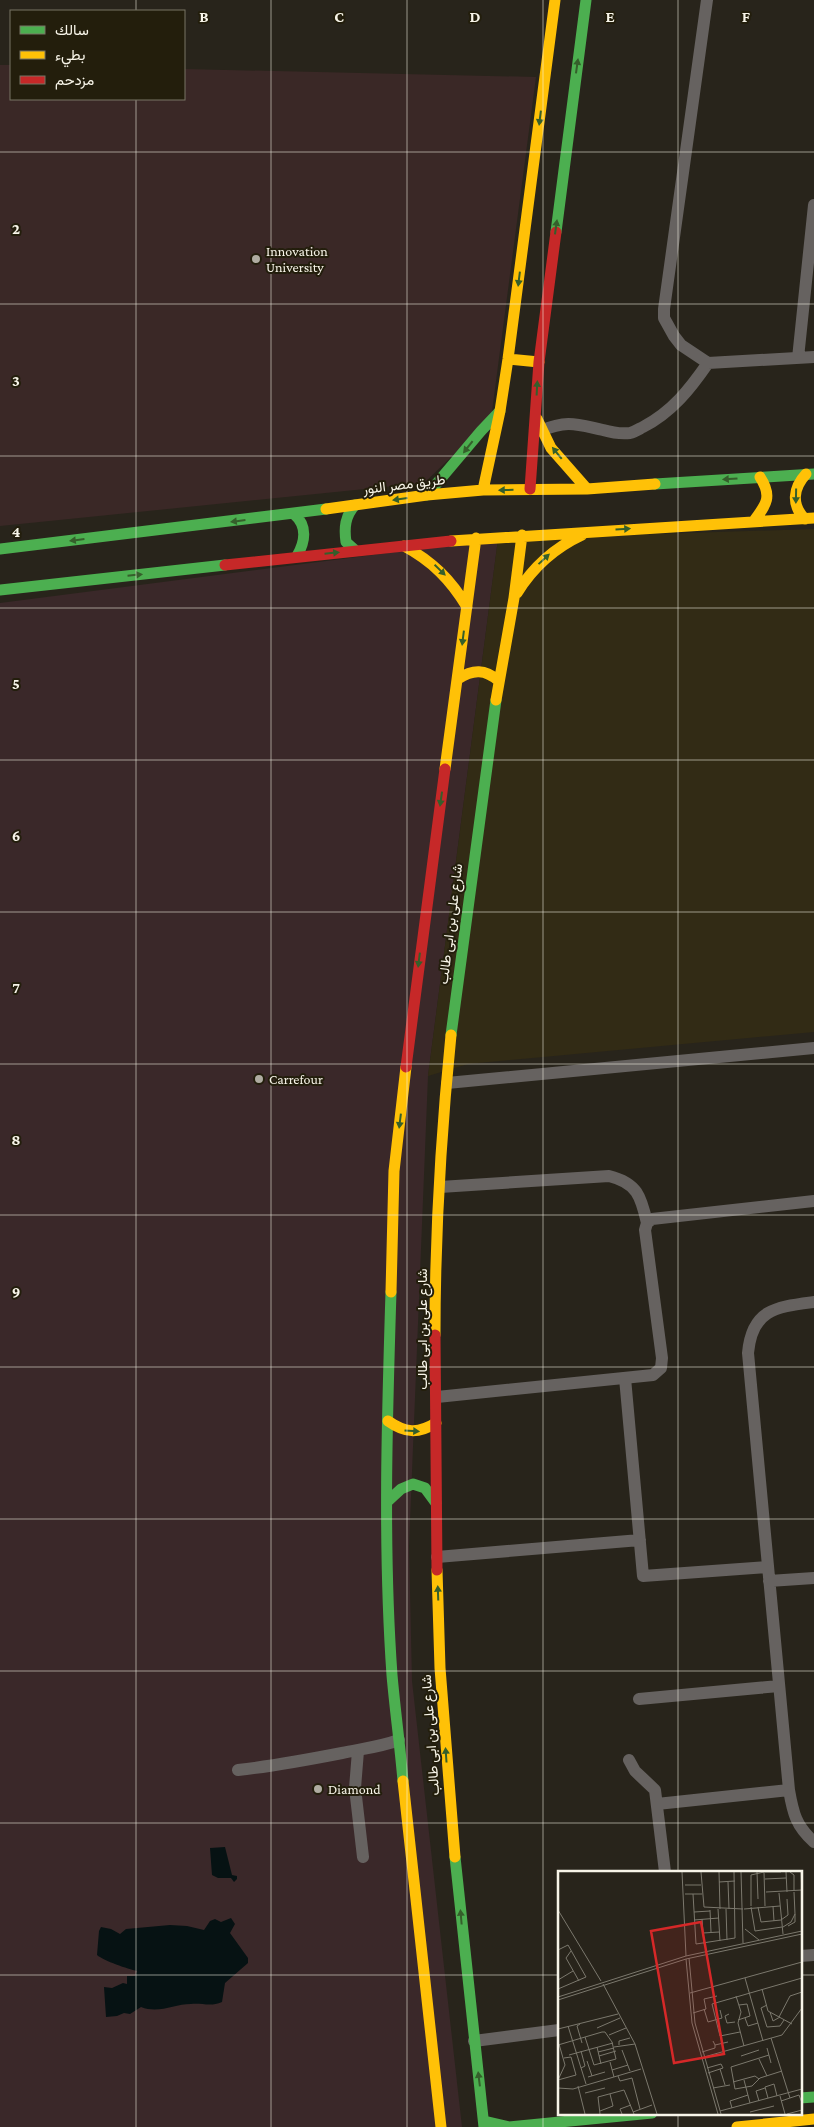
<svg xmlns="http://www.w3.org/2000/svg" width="814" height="2127" viewBox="0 0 814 2127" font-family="'Crimson Pro',Vazirmatn,serif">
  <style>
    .commercial { fill: #3a2829 }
    .built { fill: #322b15 }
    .education { fill: #3a2826 }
    .water { fill: #061213 }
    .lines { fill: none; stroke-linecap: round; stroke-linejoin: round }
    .street { stroke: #666260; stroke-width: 12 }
    .fast { stroke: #4caf50; stroke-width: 11 }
    .slow { stroke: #ffc107; stroke-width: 11 }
    .jam { stroke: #c62828; stroke-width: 11 }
    .oneway { fill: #355f2b }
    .grid { fill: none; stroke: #f8f5e9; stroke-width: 1; stroke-opacity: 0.55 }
    .poi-dot { fill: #afaca1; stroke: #231e0c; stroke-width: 2 }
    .labels { text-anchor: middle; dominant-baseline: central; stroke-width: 4; stroke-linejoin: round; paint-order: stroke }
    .poi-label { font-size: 14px; fill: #f8f5e9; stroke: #231e0c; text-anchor: start }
    .street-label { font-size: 14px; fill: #f8f5e9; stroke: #231e0c }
    .inset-road { fill: none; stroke: #7b786d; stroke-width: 1 }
    .view { fill: #d62828; fill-opacity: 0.15; stroke: #d62828; stroke-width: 2.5 }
    .inset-edge { fill: none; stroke: #f8f5e9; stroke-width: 2.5 }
    .grid-label { font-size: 16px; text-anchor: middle; font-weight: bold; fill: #f8f5e9; stroke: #231e0c; stroke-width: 4; stroke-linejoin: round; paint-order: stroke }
  </style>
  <rect width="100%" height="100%" fill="#28241b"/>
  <path class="commercial" d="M498 539 428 1076 409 1546 412 1681 462 2127H0V603Z"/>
  <path class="built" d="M814 529V1032L468 1064 428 1076 498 539Z"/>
  <path class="education" d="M0 65H11V99H184V69L536 77 491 419 424 483 0 526Z"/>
  <path class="water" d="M225 1847 232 1875 237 1876V1879L234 1882 231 1878H218L212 1875 210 1848Z
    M231 1918 235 1924 230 1933 248 1958V1963L225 1983 222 2002C211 2007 203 2003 191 2004 174 2004 159 2014 141 2007L130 2014 124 2013 117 2016 106 2017 104 1987 112 1988 123 1983 127 1984V1976H135L137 1971C128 1969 104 1961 97 1955L99 1931 101 1927 111 1929 120 1934 126 1929 170 1925 187 1926 204 1930 210 1921 215 1919 221 1922Z"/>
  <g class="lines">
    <path class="street" d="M707 0 664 309V318L674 336 681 345 708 363 814 357
      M798 358 814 205
      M540 431C568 420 575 424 603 430 610 432 622 434 630 433 634 432 639 429 643 427 672 412 690 389 708 363
      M447 1083 814 1048
      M440 1187 609 1176C637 1183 641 1196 647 1223
      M814 1302C776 1307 752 1309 748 1353L789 1790C793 1813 796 1826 814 1842
      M625 1378 643 1576 768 1567
      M437 1397 653 1375 661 1368 662 1358 645 1230 647 1223 652 1219 814 1201
      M437 1557 640 1540
      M769 1581 814 1578
      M639 1699 779 1686
      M358 1751 355 1788 363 1857
      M629 1760 635 1771 655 1790 665 1872
      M238 1770C274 1766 306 1760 342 1753 361 1749 380 1747 399 1740
      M657 1804 789 1790
      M800 1956 814 1955
      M474 2041 559 2030"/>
    <path class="fast" d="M556 232 586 0
      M655 484 814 474
      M427 495 481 431 500 411
      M355 505C345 516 344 528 346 542L355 550
      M294 514C308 526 305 542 297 556
      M0 549 326 509
      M0 590 225 565
      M451 1035 496 700
      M391 1292C387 1419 383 1548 392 1675 395 1710 400 1745 403 1781
      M388 1501 401 1489 413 1484 425 1488 436 1503
      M455 1857 484 2127
      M800 2098 814 2097
      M484 2121 509 2127 652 2113"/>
    <path class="slow" d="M508 359 539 362
      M537 419 551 448 587 489
      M483 490 500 411 508 359 555 0
      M326 509 427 495 483 490 587 489 655 484
      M805 519C791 505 793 488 806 474
      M753 522C766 505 773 497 760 477
      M451 541 814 518
      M404 546C432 561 451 580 467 607
      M517 593C533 567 554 548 582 535
      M458 679C473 669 485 669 499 681
      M496 700 514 598 522 535
      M445 769 476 538
      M391 1292 394 1171 406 1067
      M435 1335C435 1235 441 1134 451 1035
      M388 1421C405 1433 418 1434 436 1423
      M437 1570 440 1668 455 1857
      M403 1781 441 2127
      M737 2127 814 2119"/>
    <path class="jam" d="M530 489 539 362 556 232
      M225 565 451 541
      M406 1067 445 769
      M435 1335 437 1570"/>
  </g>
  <defs><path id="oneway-solid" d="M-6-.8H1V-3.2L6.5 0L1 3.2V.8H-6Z" transform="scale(1.25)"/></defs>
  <g class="oneway">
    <use href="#oneway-solid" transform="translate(577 66) rotate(-82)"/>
    <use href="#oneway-solid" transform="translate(540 118) rotate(97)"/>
    <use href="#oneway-solid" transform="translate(556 227) rotate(-82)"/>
    <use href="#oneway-solid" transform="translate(519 279) rotate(97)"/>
    <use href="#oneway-solid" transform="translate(537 388) rotate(-87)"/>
    <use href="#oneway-solid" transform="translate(468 447) rotate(128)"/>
    <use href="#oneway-solid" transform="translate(557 453) rotate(-129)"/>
    <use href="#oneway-solid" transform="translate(730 479) rotate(176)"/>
    <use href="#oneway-solid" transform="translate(506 490) rotate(179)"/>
    <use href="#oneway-solid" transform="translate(796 496) rotate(91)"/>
    <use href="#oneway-solid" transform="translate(400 499) rotate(172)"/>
    <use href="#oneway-solid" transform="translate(238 521) rotate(173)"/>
    <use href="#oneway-solid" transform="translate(623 529) rotate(-3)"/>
    <use href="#oneway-solid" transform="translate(77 540) rotate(173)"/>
    <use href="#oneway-solid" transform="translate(332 553) rotate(-6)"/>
    <use href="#oneway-solid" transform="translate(544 559) rotate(-43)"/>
    <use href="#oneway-solid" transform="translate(440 570) rotate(44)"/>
    <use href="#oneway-solid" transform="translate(135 575) rotate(-6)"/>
    <use href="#oneway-solid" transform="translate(463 638) rotate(97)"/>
    <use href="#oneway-solid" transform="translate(441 799) rotate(98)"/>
    <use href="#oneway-solid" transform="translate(419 960) rotate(97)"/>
    <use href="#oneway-solid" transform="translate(400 1121) rotate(97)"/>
    <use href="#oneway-solid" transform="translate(412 1431) rotate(3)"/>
    <use href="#oneway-solid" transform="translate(438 1593) rotate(-92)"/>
    <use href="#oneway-solid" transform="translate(446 1755) rotate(-94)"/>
    <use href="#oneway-solid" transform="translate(461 1917) rotate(-95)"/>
    <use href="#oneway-solid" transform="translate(479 2079) rotate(-97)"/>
  </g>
  <path class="grid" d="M136 0V11M271 0V2127M407 0V2127M543 0V2127M678 0V1872M136 99V2127M0 152H814M0 304H814M0 456H814M0 608H814M0 760H814M0 912H814M0 1064H814M0 1215H814M0 1367H814M0 1519H814M0 1671H814M0 1823H814M0 1975H559M800 1975H814M678 2113V2127"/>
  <g class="poi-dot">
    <circle cx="256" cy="259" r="5"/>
    <circle cx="259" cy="1079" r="5"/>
    <circle cx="318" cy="1789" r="5"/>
  </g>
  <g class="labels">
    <g class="poi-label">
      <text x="266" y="251">Innovation<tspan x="266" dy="16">University</tspan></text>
      <text x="269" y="1079">Carrefour</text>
      <text x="328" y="1789">Diamond</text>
    </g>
    <g class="street-label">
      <text transform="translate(404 484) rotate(-7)">طريق مصر النور</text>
      <text transform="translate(450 924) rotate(-83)">شارع على بن ابى طالب</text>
      <text transform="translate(422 1329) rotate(-90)">شارع على بن ابى طالب</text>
      <text transform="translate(430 1735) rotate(-94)">شارع على بن ابى طالب</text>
    </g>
  </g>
  <g transform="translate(558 1871)">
    <rect width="244" height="244" fill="#28241b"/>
    <path class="inset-road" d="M124 1 128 85M143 1 146 36 185 38M161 1 162 38M183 1 185 72M199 1 200 28M206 1 207 35M207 1H223M228 1 229 21M232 1 236 4V20M243 1 244 24M207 8 228 7M161 11 177 10M170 11 171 38M127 14H143M208 21 244 19M221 22 225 63M127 23H144M135 23 138 73 177 67 176 1M193 35V4L206 1M215 35 216 50M193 36 197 60 224 56M200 36 203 51 223 49M160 38 162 70M168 38 169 69M186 38 222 35M0 39 43 110M152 39 153 61M136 41 152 40M144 48 146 73M136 49 161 47M223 49 230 44 229 28M230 55 237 51V43M225 56 233 51 237 43 236 21M187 58 201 69M145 62 161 61M0 79 10 74 28 106 0 118M13 80 8 87 21 110M131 87 137 152 163 243M128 88 134 152 160 243M187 107 205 170M0 109 15 100M45 113 77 173 99 243M204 118 210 140 234 153M132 122 244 91M178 125 183 141 180 152 186 175M0 126 128 85 244 60M0 129 128 88 244 63M209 134 203 137 209 156 222 155 226 149M146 138 150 151 157 149M212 141 215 150 222 146M135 142 148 138 146 128 159 125M171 143 167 145 169 152 177 151M221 146 232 125 244 121M187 147 190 155 200 152M157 149 164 147 162 139M180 149 192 145 189 133 181 134M22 153 19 155 24 172M10 155 28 213M39 157 62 147M0 158 60 143M182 161 162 165 154 133 244 107M51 164 68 157M213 167 232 227M155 170 157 174 170 171M0 174 44 161H47L54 171 58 188 36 194 27 166M61 174V170L72 167M39 176 43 193M56 176 77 173M209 177 213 192M64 179 72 200M40 181 56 177M144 181 157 177V174M11 184 55 172M211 184 173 196 177 218 194 215 202 207 224 200M41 185 58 180M183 185 201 179M146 186 224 164 244 137M201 188 209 205M29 190 34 205M52 191 56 206M23 197 27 195 23 180M149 197 163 193 165 197 150 202M162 198 167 214M54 199 70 194M60 205 62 210 74 207 82 238M30 206 47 201M0 209 18 204 13 186 6 187M0 209 7 194 1 173M186 209 192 232M175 211 197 205 201 208M20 215 27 243M0 217 15 218 83 198M155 217 172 214M27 222 47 217M222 225 227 243M210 227 207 216 216 213 219 225M201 230 198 220 207 217M223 230 241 224 244 232M174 237 172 230 190 224M42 240 55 235 52 223M162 240 244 218M75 241 94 234M192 241 216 235M42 243 40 226 66 219 76 243M64 243 62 238 73 234M229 243 244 239"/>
    <path class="view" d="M143 51 166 183 116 192 93 60Z"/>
    <rect width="244" height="244" class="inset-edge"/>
  </g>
  <g class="grid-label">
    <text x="204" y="22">B</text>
    <text x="339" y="22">C</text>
    <text x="475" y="22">D</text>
    <text x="610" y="22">E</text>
    <text x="746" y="22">F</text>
    <text x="16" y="234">2</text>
    <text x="16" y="386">3</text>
    <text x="16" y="537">4</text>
    <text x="16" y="689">5</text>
    <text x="16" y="841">6</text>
    <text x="16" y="993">7</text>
    <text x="16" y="1145">8</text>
    <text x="16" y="1297">9</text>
  </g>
  <rect x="10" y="10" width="175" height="90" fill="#231e0c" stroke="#787464"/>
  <rect x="20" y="26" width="25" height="8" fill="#4caf50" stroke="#787464"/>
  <text x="55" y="35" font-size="15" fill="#f8f5e9">سالك</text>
  <rect x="20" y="51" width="25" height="8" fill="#ffc107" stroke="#787464"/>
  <text x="55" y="60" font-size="15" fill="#f8f5e9">بطيء</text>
  <rect x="20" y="76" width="25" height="8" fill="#c62828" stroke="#787464"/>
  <text x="55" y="85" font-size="15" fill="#f8f5e9">مزدحم</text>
</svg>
